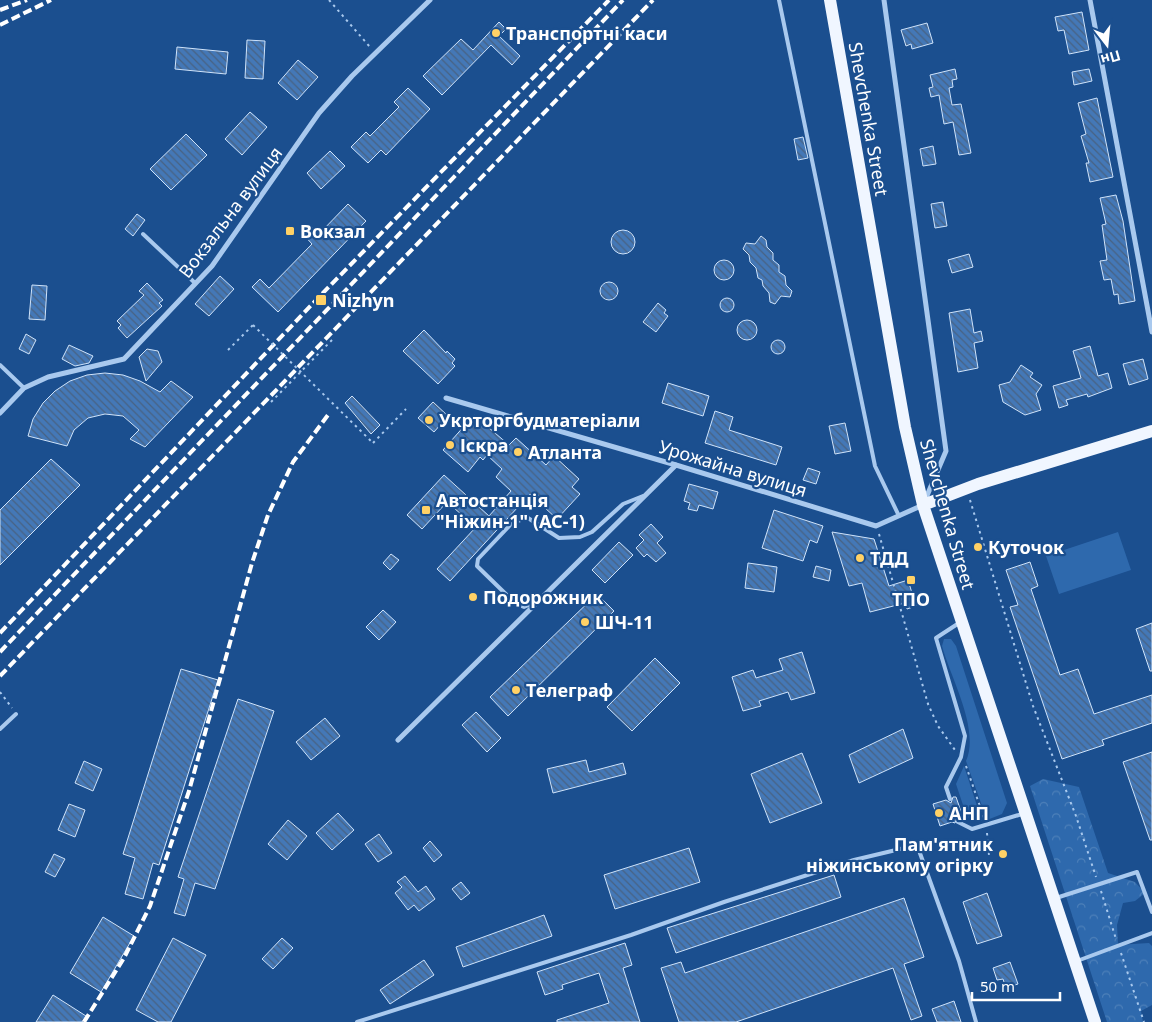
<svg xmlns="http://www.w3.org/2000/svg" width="1152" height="1022" viewBox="0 0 1152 1022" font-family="'Noto Sans',sans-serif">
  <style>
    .grass { fill: #2e69ad }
    .forest { fill: url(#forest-crowns) }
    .building { fill: url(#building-back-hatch); stroke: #cfe3fa }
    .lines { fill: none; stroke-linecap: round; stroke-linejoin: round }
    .path { stroke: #a9c9ee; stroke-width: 2; stroke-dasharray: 2.5 4; stroke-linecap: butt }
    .lane { stroke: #a9c9ee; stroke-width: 4 }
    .street { stroke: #a9c9ee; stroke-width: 5 }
    .primary { stroke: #f0f6ff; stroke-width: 12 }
    .rail { stroke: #fff; stroke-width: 4; stroke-dasharray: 9 4; stroke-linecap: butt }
    .path-bridge { stroke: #a9c9ee; stroke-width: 2; stroke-dasharray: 2.5 4; stroke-linecap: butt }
    .poi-dot { fill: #ffd166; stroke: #1b4f8f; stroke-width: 2 }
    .labels { text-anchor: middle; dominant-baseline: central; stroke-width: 4.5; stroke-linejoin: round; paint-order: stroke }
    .poi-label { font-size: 18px; font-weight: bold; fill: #fff; stroke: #1b4f8f; text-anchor: start }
    .street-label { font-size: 18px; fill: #fff; stroke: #1b4f8f }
  </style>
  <defs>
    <pattern id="forest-crowns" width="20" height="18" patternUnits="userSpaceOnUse" patternTransform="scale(1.25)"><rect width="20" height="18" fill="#2e69ad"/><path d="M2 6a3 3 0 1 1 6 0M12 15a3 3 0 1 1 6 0" fill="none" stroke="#4d80b9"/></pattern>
    <pattern id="building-back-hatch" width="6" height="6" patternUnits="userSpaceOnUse" patternTransform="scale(1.25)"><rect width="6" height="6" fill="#4478b7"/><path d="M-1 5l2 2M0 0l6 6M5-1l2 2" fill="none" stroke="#486282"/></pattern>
  </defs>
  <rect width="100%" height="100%" fill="#1b4f8f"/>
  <path class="grass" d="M1118 532 1131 570 1059 594 1046 556Z
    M944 639H951L956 646 1007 803 1002 814 987 820 966 761C980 729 951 679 942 646Z
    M964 766 982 821 967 817 956 784Z"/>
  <path class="forest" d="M1043 779 1079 787 1108 873 1135 882 1145 893 1135 901 1123 903 1117 925 1118 945 1149 943 1152 946V1005L1141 1011 1143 1022H1107L1030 786Z"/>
  <path class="building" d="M1082 12 1089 50 1069 54 1064 30 1058 31 1055 17Z
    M499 22 506 29 499 36 520 56 512 65 491 45 442 95 423 76 461 39 473 50Z
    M927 23 933 43 912 49 911 44 906 46 901 30Z
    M247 40 265 41 263 79 245 78Z
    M177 47 228 52 226 74 175 69Z
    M298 60 318 77 297 100 278 83Z
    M955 69 957 79 952 80 953 87 949 88 952 105 961 104 971 153 959 155 953 122 944 124 939 95 931 97 929 88 933 87 930 75Z
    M1089 69 1092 81 1074 85 1072 72Z
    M408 88 430 109 386 155 381 150 368 163 351 147 366 132 370 136 399 107 394 102Z
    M1097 98 1113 177 1090 182 1086 163H1089L1081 136 1086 134 1078 103Z
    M250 112 267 127 242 155 225 139Z
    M186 134 207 155 171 190 150 169Z
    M803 137 808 158 798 160 794 139Z
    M933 146 936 164 923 166 920 149Z
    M330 151 345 166 321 189 307 173Z
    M1116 195 1123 221 1135 301 1119 304 1118 294 1114 295 1111 279 1104 280 1100 261 1107 260 1102 225 1106 224 1100 198Z
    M943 202 947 226 935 228 931 204Z
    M348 204 366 221 278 312 252 287 260 279 269 288 312 244 303 234 311 226 319 234Z
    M137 214 145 220 133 236 125 229Z
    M611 242a12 12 0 1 1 24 0a12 12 0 1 1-24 0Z
    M761 236 766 240 767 247 773 253V260L779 265V272L785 276 786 285 792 291 790 297 781 296 775 304 770 302 769 293 763 286 762 280 758 278 756 268 750 262 749 255 743 249 746 243 755 244Z
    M969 254 973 267 952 273 948 260Z
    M714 270a10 10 0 1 1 20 0a10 10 0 1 1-20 0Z
    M220 276 234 289 209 316 195 304Z
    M600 291a9 9 0 1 1 18 0a9 9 0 1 1-18 0Z
    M147 283 163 300 159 303 162 306 127 338 118 328 121 325 117 321 144 295 139 291Z
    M32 285 47 286 45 320 29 319Z
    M720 305a7 7 0 1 1 14 0a7 7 0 1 1-14 0Z
    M658 303 666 310 664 313 668 316 656 332 643 322Z
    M970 309 974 333 981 331 983 341 974 343 978 368 958 372 949 313Z
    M737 330a10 10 0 1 1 20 0a10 10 0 1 1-20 0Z
    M424 330 446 353 447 351 455 359 452 363 455 366 438 384 403 351Z
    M26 334 36 340 29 354 19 349Z
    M771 347a7 7 0 1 1 14 0a7 7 0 1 1-14 0Z
    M69 345 93 356 89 363 75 366 62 359Z
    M1090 346 1098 376 1108 373 1112 388 1088 397 1087 394 1066 400 1068 405 1059 408 1053 386 1081 378 1073 351Z
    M147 349 158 351 162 362 146 381 139 357Z
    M1143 359 1148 379 1129 385 1123 364Z
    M1021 365 1033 373 1030 377 1042 385 1036 394 1041 410 1025 415 1003 402 999 385 1010 382Z
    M105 373 123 375 140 381 160 392 171 381 193 397 145 447 130 439 139 430 123 416 105 414 88 418 74 430 67 446 28 436 33 419 43 403 55 391 70 381 87 375Z
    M668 383 709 396 703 416 662 403Z
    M352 396 380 425 371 434 345 403Z
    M433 402 448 416 434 432 418 418Z
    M715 411 733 417 729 430 782 447 776 465 705 443Z
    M474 415 509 445 516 438 546 465 554 456 579 479 572 487 580 494 557 519 530 494 450 581 437 569 476 527 447 502 422 529 407 515 444 475 489 516 511 491 496 477 502 469 487 455 483 460 480 457 468 472 443 450Z
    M845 423 851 451 835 454 829 426Z
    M51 459 80 485 0 565V510Z
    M808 468 820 472 816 484 803 480Z
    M689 484 718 492 713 509 699 505 697 511 688 509 690 503 684 501Z
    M774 510 823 526 817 543 810 540 803 561 762 548Z
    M651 524 663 537 657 543 666 553 656 562 647 554 644 557 636 548 644 540 639 535Z
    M832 532 874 539 889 586 908 580 916 606 907 609 905 603 870 612 862 583 849 586Z
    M619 542 633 555 605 583 592 570Z
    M391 554 399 560 390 570 383 563Z
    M1030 562 1038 586 1031 589 1060 675 1078 669 1094 714 1152 695V723L1102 740 1104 745 1062 759 1010 607 1018 605 1006 570Z
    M748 563 777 567 774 592 745 588Z
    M816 566 831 570 829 581 813 577Z
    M597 594 614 611 508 716 490 697Z
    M383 610 396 622 379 640 366 627Z
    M1152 623V671H1150L1136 629Z
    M802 652 815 693 791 700 788 692 759 701 761 706 743 711 732 677 753 670 756 678 783 670 779 659Z
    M655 658 680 683 632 731 607 707Z
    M181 669 218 680 159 865 153 863 143 899 125 894 135 858 123 854Z
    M238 699 274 711 215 889 195 883 185 916 174 913 184 879 178 877Z
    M476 712 501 738 487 752 462 725Z
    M325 718 340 736 311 760 296 742Z
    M903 729 913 758 859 783 849 755Z
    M1152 752V840H1150L1123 762Z
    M802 753 822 803 770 823 751 774Z
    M586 760 589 772 623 763 626 774 553 793 547 769Z
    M84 761 102 769 93 791 75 783Z
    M953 797H956L964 820 957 818 955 823 952 822 940 826 933 804 946 800 951 803Z
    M69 804 85 810 75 837 58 830Z
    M338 813 354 830 332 850 316 833Z
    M288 820 307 836 287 860 268 844Z
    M379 834 392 853 378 862 365 844Z
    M430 841 442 855 434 862 423 848Z
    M689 848 700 882 615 909 604 875Z
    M54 854 65 859 55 877 45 872Z
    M834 875 841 897 676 953 667 928Z
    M405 876 418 892 426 886 435 899 419 911 414 905 408 910 395 893 402 887 397 882Z
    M461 882 470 893 461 900 452 889Z
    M987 893 1002 936 977 944 963 902Z
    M904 898 924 957 904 964 922 1016 911 1020 893 968 736 1022H679L661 968 681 962 685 973Z
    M544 915 552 936 463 967 456 947Z
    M103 917 134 936 101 992 70 973Z
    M173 938 206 955 171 1022H158L136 1010Z
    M282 938 293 948 273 969 262 959Z
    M625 943 632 965 623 968 640 1022H557V1020L609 1003 599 973 562 985 563 989 545 995 537 972Z
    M424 960 434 975 390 1004 380 990Z
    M1010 962 1018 984 1006 988 1003 979 997 980 993 968Z
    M53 995 86 1016 82 1022H36Z
    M954 1001 961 1022H937L932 1009Z"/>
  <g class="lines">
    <path class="path" d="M329 0 370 47
      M228 350 253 325
      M271 402 333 339
      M373 443 406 409
      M970 500 1033 706 1076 816 1096 877
      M879 534 928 704 938 726 955 750
      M0 692 12 708
      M966 766 984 818
      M987 833 989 855
      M1101 891 1116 939
      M1121 953 1144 1022"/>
    <path class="lane" d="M779 0 875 466 899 516
      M143 234 195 283
      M0 365 24 388
      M536 602 524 607 516 604 477 566 478 559 513 522 528 518 559 538 580 537 592 532 623 504 643 496
      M0 729 16 714
      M950 799 946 787 961 757 965 736 936 638 959 623
      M958 822 972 829 1022 814
      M1056 898 1137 872 1152 912
      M1077 961 1152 933
      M357 1022 631 935 724 902 854 860 917 845 959 961 976 1022"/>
    <path class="street" d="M1090 0 1152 332
      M446 398 676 465 876 526 923 505 946 451 884 0
      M0 413 24 388 48 377 124 359 212 266 319 113 352 76 430 0
      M398 740 676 465"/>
    <path class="primary" d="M830 0 905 427 923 505 1095 1022
      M923 505 978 484 1152 431"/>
    <path class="rail" d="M0 10 27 0
      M0 25 51 0
      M0 633 319 297 609 0
      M0 652 623 0
      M0 676 653 0
      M84 1022 124 958 150 906 189 791 252 563 268 515 293 462 328 415"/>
    <path class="path-bridge" d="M253 325 373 443"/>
  </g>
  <g class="poi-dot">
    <circle cx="496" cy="33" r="5"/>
    <rect x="285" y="226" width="10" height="10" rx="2.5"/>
    <rect x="315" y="294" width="12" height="12" rx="2.5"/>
    <circle cx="429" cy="420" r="5"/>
    <circle cx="450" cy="445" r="5"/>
    <circle cx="518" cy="452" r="5"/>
    <rect x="421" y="505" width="10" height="10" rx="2.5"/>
    <circle cx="978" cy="547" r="5"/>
    <circle cx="860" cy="558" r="5"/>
    <rect x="906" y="575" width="10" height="10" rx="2.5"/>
    <circle cx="473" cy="597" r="5"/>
    <circle cx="585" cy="622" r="5"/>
    <circle cx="516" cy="690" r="5"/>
    <circle cx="939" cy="813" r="5"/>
    <circle cx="1003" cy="854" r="5"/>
  </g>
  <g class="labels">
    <g class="poi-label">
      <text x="506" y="33">Транспортні каси</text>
      <text x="300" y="231">Вокзал</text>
      <text x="332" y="300">Nizhyn</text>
      <text x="439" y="420">Укрторгбудматеріали</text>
      <text x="460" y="445">Іскра</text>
      <text x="528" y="452">Атланта</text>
      <text x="436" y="500">Автостанція<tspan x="436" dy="21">"Ніжин-1" (АС-1)</tspan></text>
      <text x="988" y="547">Куточок</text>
      <text x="870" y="558">ТДД</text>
      <text x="483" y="597">Подорожник</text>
      <text x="911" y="599" text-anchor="middle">ТПО</text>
      <text x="595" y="622">ШЧ-11</text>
      <text x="526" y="690">Телеграф</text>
      <text x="949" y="813">АНП</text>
      <text x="993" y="844" text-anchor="end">Пам'ятник<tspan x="993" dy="21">ніжинському огірку</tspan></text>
    </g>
    <g class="street-label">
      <text transform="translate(869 119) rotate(80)">Shevchenka Street</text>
      <text transform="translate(230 212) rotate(-53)">Вокзальна вулиця</text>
      <text transform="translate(733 468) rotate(17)">Урожайна вулиця</text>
      <text transform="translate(948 514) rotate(74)">Shevchenka Street</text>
    </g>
  </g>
  <g transform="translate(1107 45) rotate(164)" stroke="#1b4f8f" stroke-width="4" paint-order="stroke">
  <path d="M0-4L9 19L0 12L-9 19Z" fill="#ffffff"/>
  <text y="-8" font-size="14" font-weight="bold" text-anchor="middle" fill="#ffffff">Пн</text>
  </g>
  <path d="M972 992v8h88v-8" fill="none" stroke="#ffffff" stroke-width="2.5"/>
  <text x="980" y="992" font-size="15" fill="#ffffff" stroke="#1b4f8f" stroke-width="4" paint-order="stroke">50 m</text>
</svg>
